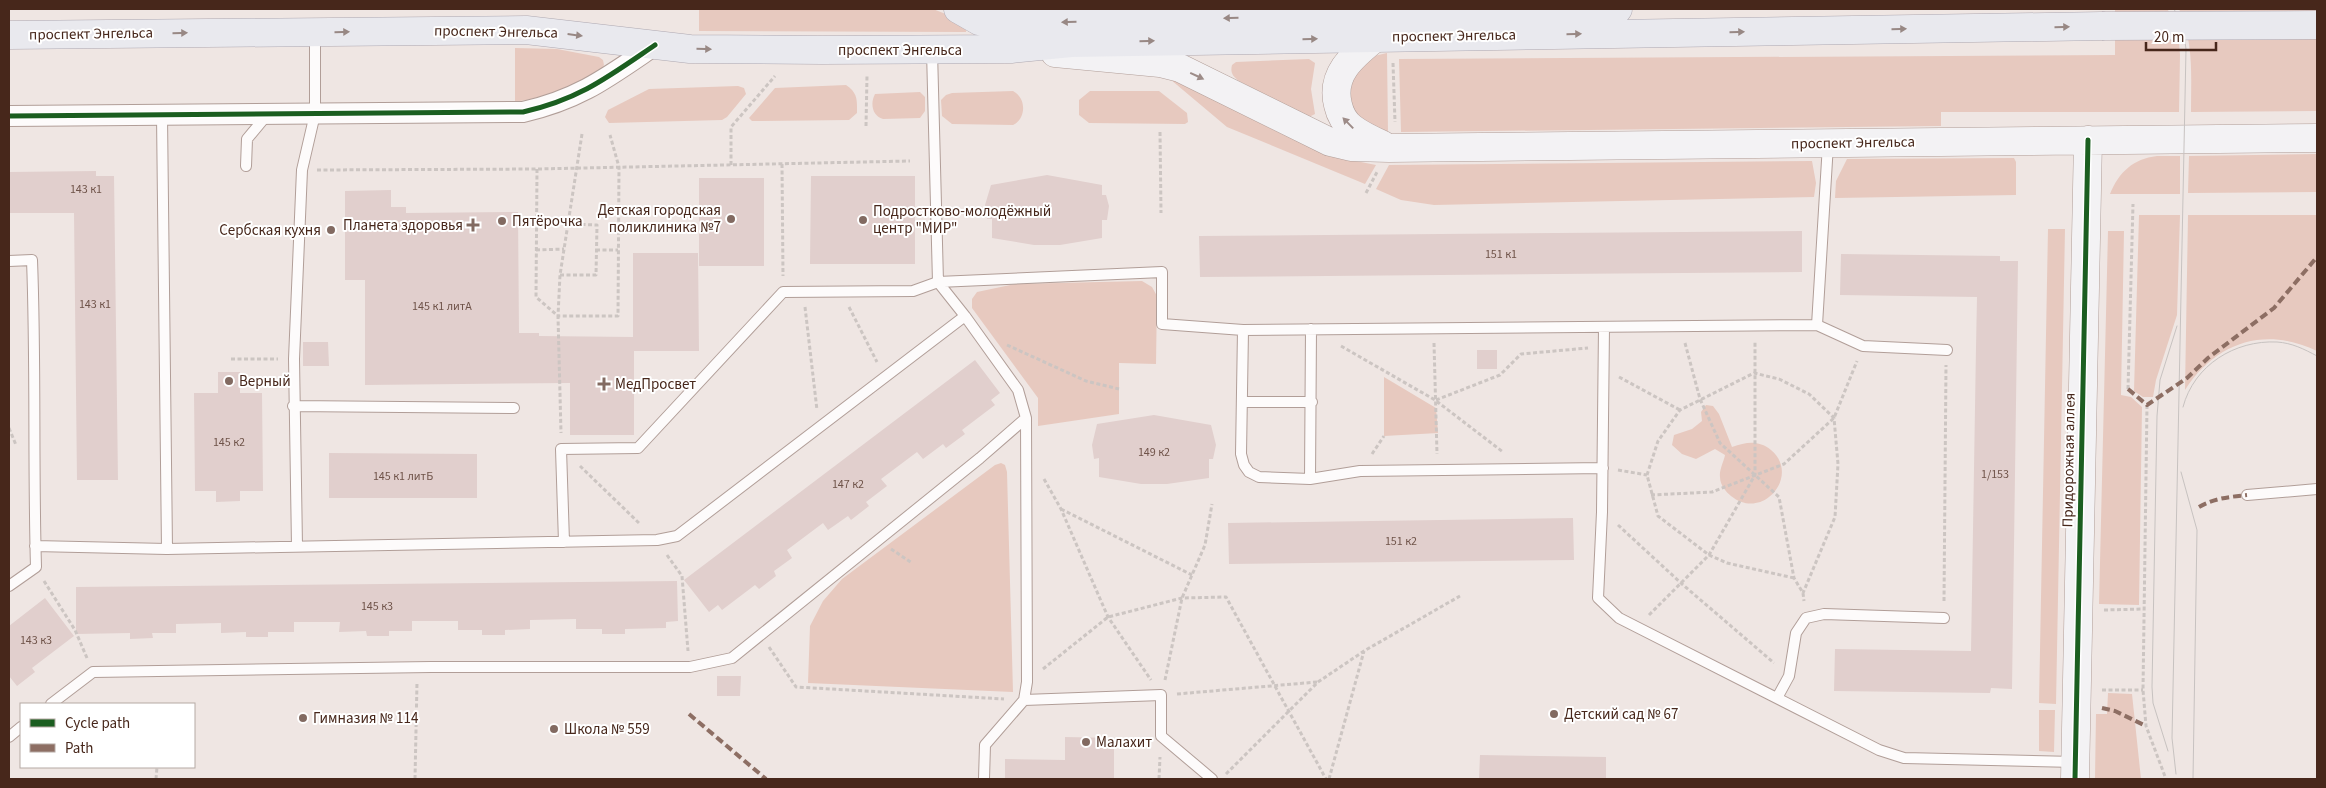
<svg xmlns="http://www.w3.org/2000/svg" width="2326" height="788" viewBox="0 0 2326 788" font-family="'Source Sans 3',sans-serif">
  <style>
    .green { fill: #e7c9bf }
    .building { fill: #e1cfcd }
    .lines { fill: none; stroke-linecap: round; stroke-linejoin: round }
    .lane-casing { stroke: #b19e98; stroke-width: 12 }
    .street-casing { stroke: #b19e98; stroke-width: 22 }
    .secondary-casing { stroke: #b19e98; stroke-width: 29 }
    .primary-casing { stroke: #aea8b1; stroke-width: 29 }
    .path { stroke: #ccc5c2; stroke-width: 3; stroke-dasharray: 4 2.5; stroke-linecap: butt }
    .lane { stroke: #fdfbfb; stroke-width: 10 }
    .street { stroke: #fdfbfb; stroke-width: 20 }
    .secondary { stroke: #f3f2f4; stroke-width: 28 }
    .primary { stroke: #e9e9ee; stroke-width: 28 }
    .tram { stroke: #c7c2c0; stroke-width: 1 }
    .primary-bridge-casing { stroke: #aea8b1; stroke-width: 29; stroke-linecap: butt }
    .primary-bridge { stroke: #e9e9ee; stroke-width: 28 }
    .quiet { stroke: #8d6e63; stroke-width: 4; stroke-dasharray: 8 4; stroke-linecap: butt }
    .cycleway-casing { stroke: #fff; stroke-width: 8 }
    .cycleway { stroke: #1b5e20; stroke-width: 5 }
    .oneway { fill: #988884 }
    .oneway2 { fill: #9d8c88 }
    .poi-dot { fill: #826a61; stroke: #fff; stroke-width: 2 }
    .labels { text-anchor: middle; dominant-baseline: central; stroke-width: 4; stroke-linejoin: round; paint-order: stroke }
    .number-label { font-size: 12px; fill: #6f5349 }
    .street-label { font-size: 15px; fill: #47271b; stroke: #fff }
    .poi-label { font-size: 15px; fill: #47271b; stroke: #fff; text-anchor: start }
  </style>
  <rect width="100%" height="100%" fill="#efe6e3"/>
  <path class="green" d="M699 9H933L966 22V32L699 31Z
    M2115 9 2168 10 2178 29 2180 55 2179 112H1941V126L1401 132 1399 59 2115 55Z
    M2179 9H2317V111L2191 112C2191 76 2194 42 2179 9Z
    M515 48 557 49 599 57 603 60 604 65 601 70C569 88 551 96 515 102Z
    M1387 53 1388 132 1354 120 1347 79 1374 56Z
    M1309 59 1315 63 1311 89 1315 114 1307 118 1239 81C1233 76 1230 73 1232 65L1236 62Z
    M1158 69 1351 160 1376 165 1365 184 1227 127Z
    M846 85C858 93 857 100 857 113L849 120 752 121 749 118 775 88Z
    M738 86 744 88 746 94 727 117 722 120 609 123 605 117 608 110 649 89Z
    M1013 91C1027 98 1026 119 1013 125L952 124 942 116 941 100 946 95 952 93Z
    M1090 91H1159L1187 113 1188 122 1185 124 1089 123 1079 115V100Z
    M920 92 925 97V111L920 118 883 119C872 116 870 103 875 94Z
    M2317 154V192L2188 193 2189 156Z
    M2157 156H2180V194H2110C2119 172 2133 159 2157 156Z
    M2014 158 2016 162V195L1835 198 1836 181 1847 159Z
    M1812 161 1816 183 1814 197 1434 205 1401 200 1376 189 1389 165Z
    M2139 215H2180L2177 315 2156 380 2153 397H2143L2134 391Z
    M2188 215H2317V351C2265 326 2216 342 2185 390Z
    M2048 229H2065L2056 704 2039 703Z
    M2108 231H2124L2121 395 2131 397 2142 407 2139 605 2099 604Z
    M1142 281 1152 287 1157 296 1156 364 1119 363V414L1038 426V398L972 308V299L977 292 1015 284Z
    M1384 377 1436 408 1438 433 1384 436Z
    M1706 405 1713 406 1719 414 1732 447C1747 442 1758 440 1771 450 1801 475 1763 522 1731 496 1726 492 1720 485 1720 477 1719 470 1724 461 1725 455L1715 449 1696 459 1682 454 1672 445 1674 435 1692 429 1702 421 1701 412Z
    M1001 463 1005 465 1007 472 1013 692 808 683 810 626 823 601 842 579 995 465Z
    M2108 693 2132 694 2141 779H2095L2096 714H2107Z
    M2039 710H2055L2054 752 2039 751Z"/>
  <path class="building" d="M96 171V176H114L118 480H77L74 213H9V172Z
    M1047 175 1102 185V195H1106L1109 206 1107 220H1102V238L1060 245H1034L992 238V219H987L985 205 991 185Z
    M811 176H915V264H810Z
    M699 178H764V266H699Z
    M391 190V207H406V213L518 212 519 333H539V336L633 337V253H698L699 351H634V435H570V383L365 385V280H345V191Z
    M1802 231V272L1200 277 1199 236Z
    M1841 254 2000 256V261H2018L2012 689 1991 688 1990 693 1834 691 1835 649 1971 651 1976 347 1977 297 1840 295Z
    M303 342H328L329 366H303Z
    M1477 350H1497V369H1477Z
    M975 360 1000 393 991 400 995 405 962 430 965 434 946 448 943 444 923 459 917 452 881 479 887 486 866 502 869 506 851 520 848 516 828 530 823 523 787 550 792 558 774 571 776 576 759 589 755 585 722 610 718 605 709 612 684 580Z
    M218 372H240V393H262L263 491H240V501L216 502V491H195L194 393H218Z
    M1154 415 1211 425 1216 445 1213 459H1209V478L1167 484H1141L1099 477V458L1094 459 1092 445 1097 424Z
    M329 453 477 454V498H329Z
    M1573 518 1574 560 1229 564 1228 523Z
    M677 581 678 621 666 622V628L625 629V634H602V629H576V619L530 620V629L505 630V635H482V630H458V621H412V631H389V636H367L366 631 339 632 340 622H294V632H268V637H246V632L221 633V623L176 624V633H152L153 638 130 639V633L76 634V587Z
    M45 598 74 636 32 668 35 672 17 686 9 676V626Z
    M717 676H741L740 696H717Z
    M1065 737 1114 738V779H1005V759L1065 760Z
    M1480 755 1606 757V779H1479Z"/>
  <g class="lines">
    <g class="lane-casing">
      <path id="lane" d="M932 51 938 282 965 316 1018 390 1026 418 1027 682 1024 700 985 745 984 779
        M162 116 167 549
        M246 166 247 139 267 115
        M9 261 32 260C36 363 33 465 36 567L9 586
        M1817 325 1828 144
        M1604 327 1602 512 1598 598 1619 618 1879 750 1904 758 2075 762
        M1243 330 1241 454 1244 465 1249 472 1259 477 1310 479 1360 471 1603 468
        M1242 402H1312
        M293 406 514 408
        M1310 479 1311 329
        M2247 495 2317 489
        M564 542 561 449 638 448 783 292 913 291 938 282 1162 272V324L1243 330 1817 325 1863 346 1947 350
        M35 546 167 549 657 540 677 536 965 316
        M297 546 294 359 302 170 315 114V34
        M1777 698 1789 676 1796 633 1806 618 1824 614 1944 618
        M1024 700 1161 695V736L1212 779
        M51 704 93 672 431 667H690L732 658 980 458 1026 418
        M9 737 21 727"/>
    </g>
    <g class="street-casing">
      <path id="street" d="M9 116 523 112C580 99 608 77 655 45"/>
    </g>
    <g class="secondary-casing">
      <path id="secondary" d="M1375 38C1353 56 1330 74 1338 105 1340 114 1344 122 1352 128 1361 135 1372 140 1383 145
        M1055 53 1160 63 1180 68 1330 142 1351 147 1389 148 2317 138
        M2075 779 2088 140"/>
    </g>
    <g class="primary-casing">
      <path id="primary" d="M958 9 979 21 1007 24 1618 9
        M9 35 526 30 690 49 822 50 1011 49 1071 43 2102 26"/>
    </g>
    <path class="path" d="M1393 63 1395 122
      M866 126 867 76
      M1160 132 1161 213
      M582 134 560 275 558 316H618L619 167 610 135
      M782 164 783 276
      M731 165V127L775 76
      M537 169 536 297 558 316 561 433
      M317 170 537 169 910 161
      M1366 193 1377 172
      M536 250 564 249
      M596 250H618
      M560 275H596L597 225 569 224
      M805 307 817 410
      M849 307 877 362
      M1434 343 1437 454
      M1685 343 1700 399 1720 443 1779 497 1794 578 1803 593 1804 601
      M1007 345 1086 381 1119 389
      M1341 346 1435 400 1503 452
      M231 359H278
      M1619 377 1680 410
      M2128 389 2133 204
      M1436 400 1500 375 1521 354 1588 348
      M2147 405 2143 690 2146 726 2166 779
      M9 428 16 445
      M1372 454 1384 436
      M580 466 640 524
      M1618 470 1647 475
      M1044 479 1061 509 1108 617 1151 680
      M1651 495 1712 492 1784 464 1834 418 1857 361
      M1061 509 1192 575
      M1618 525 1682 584 1774 663
      M891 549 912 563
      M667 555 682 576 688 651
      M1794 578 1727 563 1709 555 1658 516 1647 475 1658 441 1680 410 1754 373 1779 379 1809 394 1834 418 1838 464 1835 517 1803 593
      M44 581 75 630 87 658
      M1944 601 1946 365
      M2104 610 2144 609
      M1649 615 1709 555 1755 475V341
      M769 647 796 687 1004 699
      M1043 669 1108 617 1182 598 1226 597 1326 779
      M1165 680 1182 598 1205 545 1212 504
      M2102 690H2143
      M1177 694 1317 682
      M1226 774 1318 682 1364 651 1460 596
      M156 779 157 767
      M415 779 417 682
      M1159 779 1160 757
      M1329 779 1364 651"/>
    <use href="#lane" class="lane"/>
    <use href="#street" class="street"/>
    <use href="#secondary" class="secondary"/>
    <use href="#primary" class="primary"/>
    <path class="tram" d="M2174 9 2183 28 2186 49 2172 738 2176 774
      M2183 407C2194 365 2235 340 2277 342 2292 343 2304 349 2317 356
      M2181 472 2197 530 2193 779
      M2168 751 2153 703 2152 687 2157 416 2160 380 2177 326"/>
    <g class="primary-bridge-casing">
      <path id="primary-bridge" d="M2102 26 2317 25"/>
    </g>
    <use href="#primary-bridge" class="primary-bridge"/>
    <path class="quiet" d="M2128 389 2147 405 2187 378 2208 358 2274 308 2317 257
      M2199 507C2214 498 2230 497 2247 495
      M2102 708 2115 711 2146 726
      M689 714 766 779"/>
    <g class="cycleway-casing">
      <path id="cycleway" d="M9 116 523 112C580 99 608 77 655 45
        M2075 779 2088 140"/>
    </g>
    <use href="#cycleway" class="cycleway"/>
  </g>
  <defs><path id="oneway-solid" d="M-6-.8H1V-3.2L6.5 0L1 3.2V.8H-6Z" transform="scale(1.25)"/></defs>
  <g class="oneway">
    <use href="#oneway-solid" transform="translate(1231 18) rotate(178)"/>
    <use href="#oneway-solid" transform="translate(1069 22) rotate(178)"/>
    <use href="#oneway-solid" transform="translate(2062 27) rotate(-1)"/>
    <use href="#oneway-solid" transform="translate(1899 29) rotate(-1)"/>
    <use href="#oneway-solid" transform="translate(342 32) rotate(-1)"/>
    <use href="#oneway-solid" transform="translate(1737 32) rotate(-1)"/>
    <use href="#oneway-solid" transform="translate(180 33) rotate(-1)"/>
    <use href="#oneway-solid" transform="translate(1574 34) rotate(-1)"/>
    <use href="#oneway-solid" transform="translate(575 35) rotate(7)"/>
    <use href="#oneway-solid" transform="translate(1310 39) rotate(-1)"/>
    <use href="#oneway-solid" transform="translate(1147 41) rotate(-1)"/>
    <use href="#oneway-solid" transform="translate(704 49) rotate(1)"/>
  </g>
  <g class="oneway2">
    <use href="#oneway-solid" transform="translate(1197 76) rotate(25)"/>
    <use href="#oneway-solid" transform="translate(1348 123) rotate(-134)"/>
  </g>
  <g class="poi-dot">
    <circle cx="731" cy="219" r="5"/>
    <circle cx="863" cy="220" r="5"/>
    <circle cx="502" cy="221" r="5"/>
    <path d="M470.5 217.5h5v5h5v5h-5v5h-5v-5h-5v-5h5z"/>
    <circle cx="331" cy="230" r="5"/>
    <circle cx="229" cy="381" r="5"/>
    <path d="M601.5 376.5h5v5h5v5h-5v5h-5v-5h-5v-5h5z"/>
    <circle cx="1554" cy="714" r="5"/>
    <circle cx="303" cy="718" r="5"/>
    <circle cx="554" cy="729" r="5"/>
    <circle cx="1086" cy="742" r="5"/>
  </g>
  <g class="labels">
    <g class="number-label">
      <text x="86" y="189">143 к1</text>
      <text x="1501" y="254">151 к1</text>
      <text x="95" y="304">143 к1</text>
      <text x="442" y="306">145 к1 литА</text>
      <text x="229" y="442">145 к2</text>
      <text x="1154" y="452">149 к2</text>
      <text x="1995" y="474">1/153</text>
      <text x="403" y="476">145 к1 литБ</text>
      <text x="848" y="484">147 к2</text>
      <text x="1401" y="541">151 к2</text>
      <text x="377" y="606">145 к3</text>
      <text x="36" y="640">143 к3</text>
    </g>
    <g class="street-label">
      <text transform="translate(496 32) rotate(1)">проспект Энгельса</text>
      <text transform="translate(91 34) rotate(-1)">проспект Энгельса</text>
      <text transform="translate(1454 36) rotate(-1)">проспект Энгельса</text>
      <text x="900" y="50">проспект Энгельса</text>
      <text transform="translate(1853 143) rotate(-1)">проспект Энгельса</text>
      <text transform="translate(2069 460) rotate(-89)">Придорожная аллея</text>
    </g>
    <g class="poi-label">
      <text x="721" y="210" text-anchor="end">Детская городская<tspan x="721" dy="17">поликлиника №7</tspan></text>
      <text x="873" y="211">Подростково-молодёжный<tspan x="873" dy="17">центр "МИР"</tspan></text>
      <text x="512" y="221">Пятёрочка</text>
      <text x="463" y="225" text-anchor="end">Планета здоровья</text>
      <text x="321" y="230" text-anchor="end">Сербская кухня</text>
      <text x="239" y="381">Верный</text>
      <text x="615" y="384">МедПросвет</text>
      <text x="1564" y="714">Детский сад № 67</text>
      <text x="313" y="718">Гимназия № 114</text>
      <text x="564" y="729">Школа № 559</text>
      <text x="1096" y="742">Малахит</text>
    </g>
  </g>
  <rect width="2326" height="788" fill="none" stroke="#47271b" stroke-width="20"/>
  <rect x="20" y="703" width="175" height="65" fill="#ffffff" stroke="#b5a9a4"/>
  <rect x="30" y="719" width="25" height="8" fill="#1b5e20" stroke="#b5a9a4"/>
  <text x="65" y="728" font-size="15" fill="#47271b">Cycle path</text>
  <rect x="30" y="744" width="25" height="8" fill="#8d6e63" stroke="#b5a9a4"/>
  <text x="65" y="753" font-size="15" fill="#47271b">Path</text>
  <path d="M2146 42v8h70v-8" fill="none" stroke="#47271b" stroke-width="2.5"/>
  <text x="2154" y="42" font-size="15" fill="#47271b" stroke="#ffffff" stroke-width="4" paint-order="stroke">20 m</text>
</svg>
